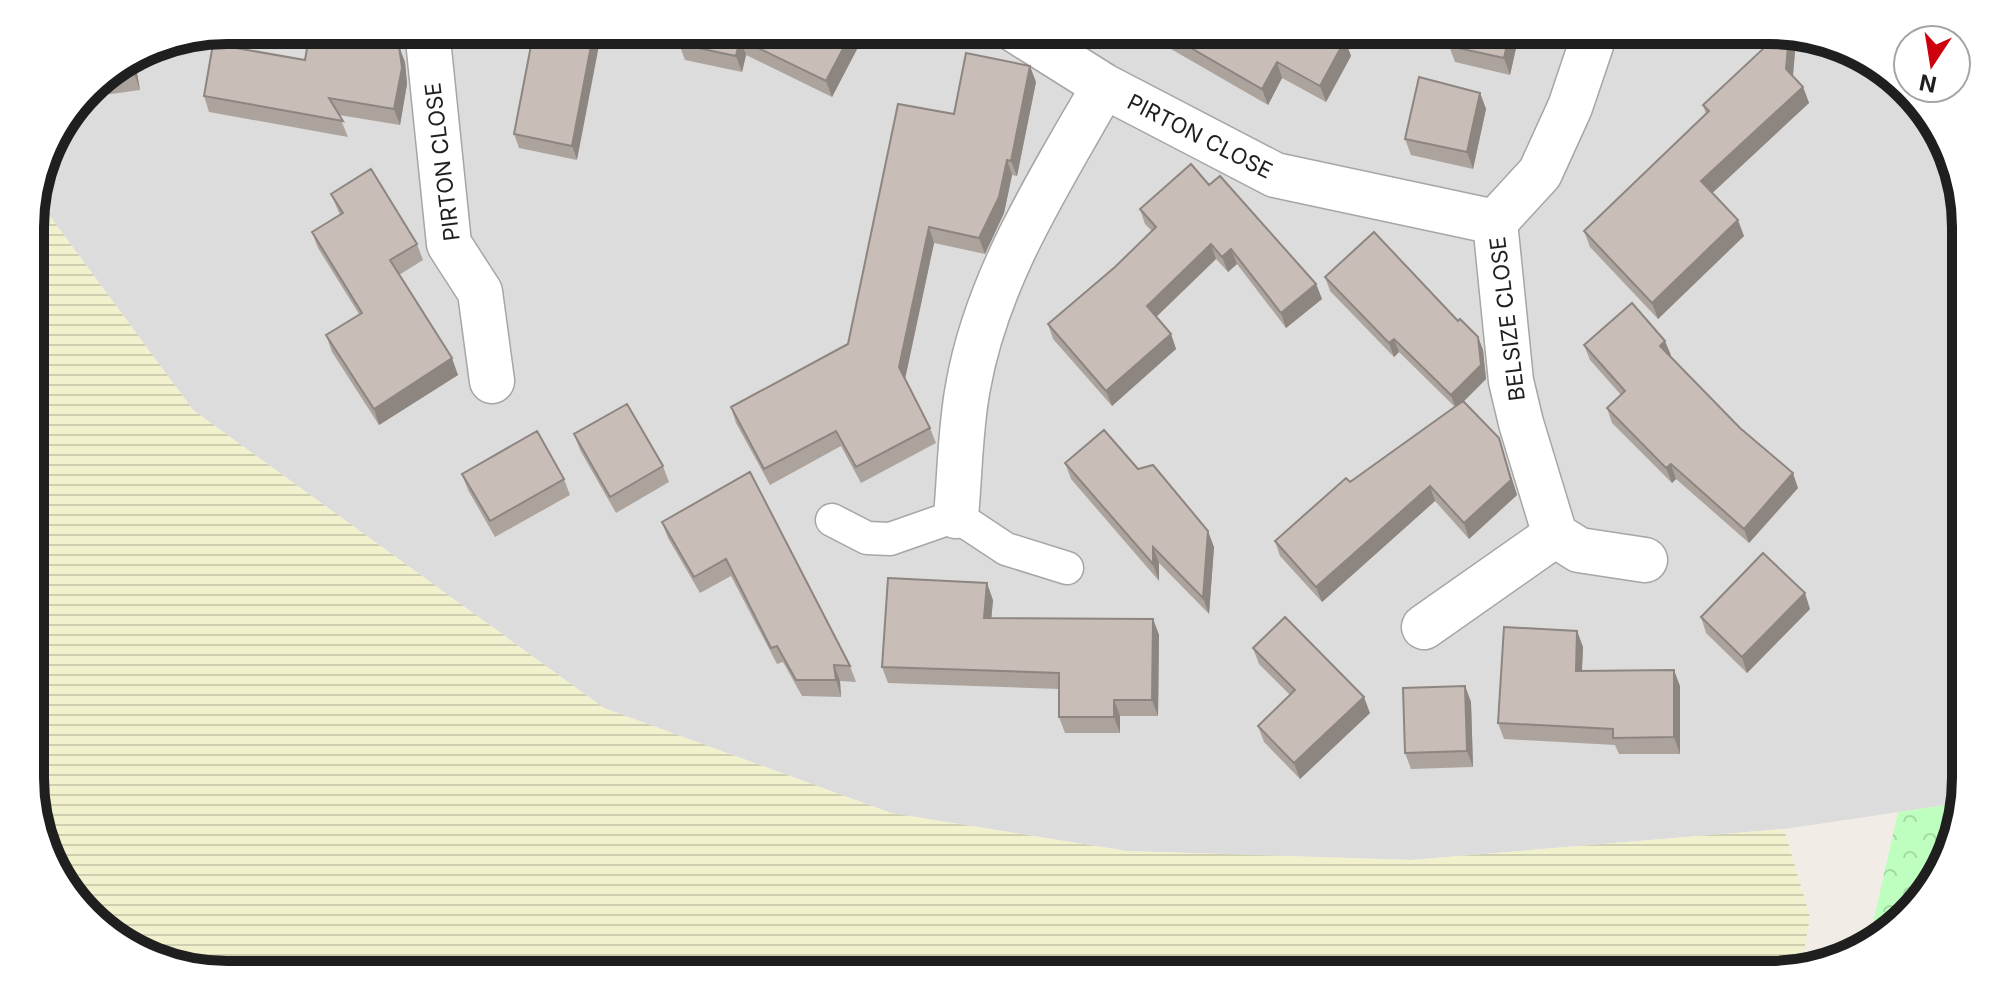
<svg xmlns="http://www.w3.org/2000/svg" width="1996" height="1005" viewBox="0 0 1996 1005" font-family="Inter,sans-serif">
  <style>
    .residential { fill: #dddcdc }
    .farmland { fill: url(#farmland-rules) }
    .park { fill: url(#park-crowns) }
    .lines { fill: none; stroke-linecap: round; stroke-linejoin: round }
    .lane-casing { stroke: #a6a6a6; stroke-width: 35 }
    .street-casing { stroke: #a6a6a6; stroke-width: 47 }
    .lane { stroke: #fff; stroke-width: 32 }
    .street { stroke: #fff; stroke-width: 44 }
    .wall { fill: #ada39d }
    .shaded-wall { fill: #8d8580 }
    .building { fill: #c9beb7; stroke: #8d8580; stroke-width: 2 }
    .labels { text-anchor: middle; dominant-baseline: central; stroke-width: 7; stroke-linejoin: round; paint-order: stroke }
    .street-label { font-size: 22px; fill: #1f1f1f; stroke: #fff }
    .rim { fill: none; stroke: #1f1f1f; stroke-width: 10 }
  </style>
  <defs>
    <pattern id="farmland-rules" width="6" height="5" patternUnits="userSpaceOnUse" patternTransform="scale(2)"><rect width="6" height="5" fill="#f1f1ce"/><path d="M0 2.5h6" fill="none" stroke="#ceceb0"/></pattern>
    <pattern id="park-crowns" width="20" height="18" patternUnits="userSpaceOnUse" patternTransform="scale(2)"><rect width="20" height="18" fill="#beffbf"/><path d="M2 6a3 3 0 1 1 6 0M12 15a3 3 0 1 1 6 0" fill="none" stroke="#a3daa4"/></pattern>
  </defs>
  <rect width="100%" height="100%" fill="#f1ece5"/>
  <path class="residential" d="M227 30H1769L1855 50 1925 108 1964 202 1966 778 1960 803 1784 829 1411 860 1127 851 891 813 604 708 193 410 35 196 50 141 97 79 152 45Z"/>
  <path class="farmland" d="M35 196 193 410 604 708 891 813 1127 851 1411 860 1784 829 1810 917 1801 968 1781 975H227L141 955 71 897 32 804 30 214Z"/>
  <path class="park" d="M1960 803 1946 864 1878 942 1868 945 1898 812Z"/>
  <g class="lines">
    <g class="lane-casing">
      <path id="lane" d="M832 520 867 538 890 539 956 516 1006 549 1067 568"/>
    </g>
    <g class="street-casing">
      <path id="street" d="M427 30 449 244 480 292 492 381
        M1015 30 1104 86 1275 175 1495 222
        M956 516C960 473 960 429 968 387 987 278 1050 181 1104 86
        M1555 535 1521 423 1511 381 1495 222 1540 173 1570 107 1596 30
        M1424 627 1555 535 1579 550 1645 560"/>
    </g>
    <use href="#lane" class="lane"/>
    <use href="#street" class="street"/>
  </g>
  <path class="wall" d="M534 30 577 160 519 148 514 134Z
    M646 30H867L832 97 746 55 742 72 685 60 679 44 680 37Z
    M1138 30H1326L1345 40 1351 56 1326 102 1282 78 1268 105Z
    M1520 30 1510 75 1455 62 1449 46Z
    M1796 40 1793 76 1803 87 1809 103 1712 193 1744 236 1658 319 1590 247 1584 231 1706 114 1703 105Z
    M134 56 140 90 82 98 97 79Z
    M305 60 405 62 407 84 400 125 339 115 348 137 209 112 204 96Z
    M1036 82 1017 176 1012 175 1004 213 985 254 934 243 905 380 930 428 936 443 861 483 841 446 770 485 736 423 731 407 848 344 954 114Z
    M1480 93 1486 109 1473 169 1411 155 1405 139Z
    M1944 179 1964 202V224L1950 196Z
    M1209 185 1316 284 1322 299 1286 328 1237 264 1228 272 1216 259 1156 317 1171 334 1176 349 1112 406 1053 339 1048 324 1115 267 1152 231 1145 224 1140 209Z
    M331 194 417 244 423 260 399 275 458 375 379 425 332 352 326 335 359 314 318 248 312 232 340 215Z
    M1325 277 1458 321 1478 337 1483 350 1486 379 1464 401 1499 438 1517 495 1469 539 1435 501 1322 602 1280 556 1275 541 1350 482 1455 407 1399 352 1394 357 1330 291Z
    M1584 345 1671 355 1670 356 1798 488 1749 543 1676 479 1672 483 1612 423 1607 408 1621 395 1590 360Z
    M574 434 663 466 669 482 616 513 580 450Z
    M1065 463 1138 469 1214 547 1209 614 1159 563V581L1071 479Z
    M750 472 850 666 856 682 840 681 841 697 802 696 783 662 777 664 731 576 700 593 668 538 662 522Z
    M462 474 564 479 570 495 495 537 468 490Z
    M993 600 991 618 1153 619 1159 635 1158 716H1120V733H1065L1059 717V689L888 683 882 667Z
    M1810 609 1747 673 1706 633 1701 617Z
    M1577 631 1583 647 1582 671 1680 686V754H1619L1615 745 1504 739 1498 723Z
    M1253 648 1370 713 1300 779 1264 742 1258 726 1290 695 1259 664Z
    M1465 686 1471 702 1473 767 1411 769 1405 753Z"/>
  <path class="shaded-wall" d="M594 30H602L577 160 572 146Z
    M853 30H867L832 97 826 81Z
    M1510 30H1520L1510 75 1504 58Z
    M1789 35 1794 36 1796 40 1792 85 1786 69Z
    M740 39 746 55 742 72 736 56Z
    M1345 40 1351 56 1326 102 1320 86Z
    M399 46 405 62 407 84 400 125 394 109Z
    M134 56 140 90 134 73 131 58Z
    M1277 62 1282 78 1268 105 1262 89Z
    M1030 66 1036 82 1017 176 1011 161Z
    M1803 87 1809 103 1707 198 1701 181Z
    M1480 93 1486 109 1473 169 1467 152Z
    M1007 160 1012 175 1004 213 985 254 979 238Z
    M1738 220 1744 236 1658 319 1652 303Z
    M929 227 934 243 904 383 899 367Z
    M1211 244 1216 259 1152 321 1147 306Z
    M1231 249 1237 264 1228 272 1222 257Z
    M1316 284 1322 299 1286 328 1281 313Z
    M1171 334 1176 349 1112 406 1106 391Z
    M1478 337 1483 350 1486 379 1456 409 1451 395Z
    M1394 339 1399 352 1394 357 1389 343Z
    M1665 341 1671 355 1665 361 1660 346Z
    M452 358 458 375 379 425 374 409Z
    M1499 438 1517 495 1469 539 1464 523Z
    M1671 464 1676 479 1672 483 1666 468Z
    M1793 473 1798 488 1749 543 1744 529Z
    M1430 486 1435 501 1322 602 1316 587Z
    M1208 531 1214 547 1209 614 1203 598Z
    M1153 547 1159 563V581L1153 564Z
    M987 583 993 600 990 634 984 618Z
    M1805 593 1810 609 1747 673 1742 657Z
    M1153 619 1159 635 1158 716 1152 700Z
    M1577 631 1583 647 1581 687 1576 671Z
    M834 665 840 681 841 697 836 680Z
    M1674 670 1680 686V754L1674 737Z
    M1465 686 1471 702 1473 767 1467 751Z
    M1364 697 1370 713 1300 779 1294 763Z
    M1114 700 1120 716V733L1114 717Z"/>
  <path class="building" d="M534 30H594L572 146 514 134Z
    M682 30H853L826 81 740 39 736 56 679 44Z
    M1160 30H1326L1345 40 1320 86 1277 62 1262 89Z
    M1452 30H1510L1504 58 1449 46Z
    M310 31 399 46 402 68 394 109 329 98 343 121 204 96 213 44 305 60Z
    M1780 33 1789 35 1786 69 1803 87 1701 181 1738 220 1652 303 1584 231 1709 111 1703 105Z
    M966 53 1030 66 1011 161 1007 160 999 197 979 238 929 227 899 367 930 428 856 467 836 431 764 469 731 407 848 344 898 104 954 114Z
    M131 58 134 73 97 79Z
    M1419 77 1480 93 1467 152 1405 139Z
    M1191 164 1209 185 1220 176 1316 284 1281 313 1231 249 1222 257 1211 244 1147 306 1171 334 1106 391 1048 324 1115 267 1156 227 1140 209Z
    M371 169 417 244 390 260 452 358 374 409 326 335 362 313 312 232 343 213 331 194Z
    M1953 175 1964 202V219L1944 179Z
    M1374 232 1458 321 1460 319 1478 337 1481 365 1451 395 1394 339 1389 343 1325 277Z
    M1632 303 1665 341 1660 346 1740 428 1793 473 1744 529 1671 464 1666 468 1607 408 1625 391 1584 345Z
    M1463 401 1499 438 1511 480 1464 523 1430 486 1316 587 1275 541 1346 478 1350 482Z
    M627 404 663 466 610 497 574 434Z
    M1104 430 1138 469 1153 465 1208 531 1203 598 1153 547V564L1065 463Z
    M537 431 564 479 490 521 462 474Z
    M750 472 850 666 834 665 836 680H796L777 646 771 648 726 559 694 577 662 522Z
    M1763 553 1805 593 1742 657 1701 617Z
    M888 578 987 583 984 618 1153 619 1152 700H1114V717H1059V673L882 667Z
    M1285 617 1364 697 1294 763 1258 726 1295 690 1253 648Z
    M1504 627 1577 631 1576 671 1674 670V737L1613 738V729L1498 723Z
    M1465 686 1467 751 1405 753 1403 688Z"/>
  <g class="labels">
    <g class="street-label">
      <text transform="translate(1200 136) rotate(27)">PIRTON CLOSE</text>
      <text transform="translate(442 162) rotate(-97)">PIRTON CLOSE</text>
      <text transform="translate(1507 319) rotate(-97)">BELSIZE CLOSE</text>
    </g>
  </g>
  <path d="M0 0H1996V1005H0ZM227 44H1769A183 183 0 0 1 1952 227V778A183 183 0 0 1 1769 961H227A183 183 0 0 1 44 778V227A183 183 0 0 1 227 44Z" fill="#fff" fill-rule="evenodd"/>
  <path class="rim" d="M227 44H1769A183 183 0 0 1 1952 227V778A183 183 0 0 1 1769 961H227A183 183 0 0 1 44 778V227A183 183 0 0 1 227 44Z"/>
  <g transform="translate(1932 64) rotate(192)"><circle r="38" fill="#ffffff" stroke="#a5a5a5" stroke-width="2"/>
  <path d="M0-6L14 30L0 20L-14 30Z" fill="#cf000e"/>
  <text y="-12" font-size="22" font-weight="bold" text-anchor="middle" fill="#1f1f1f">N</text>
  </g>
</svg>
